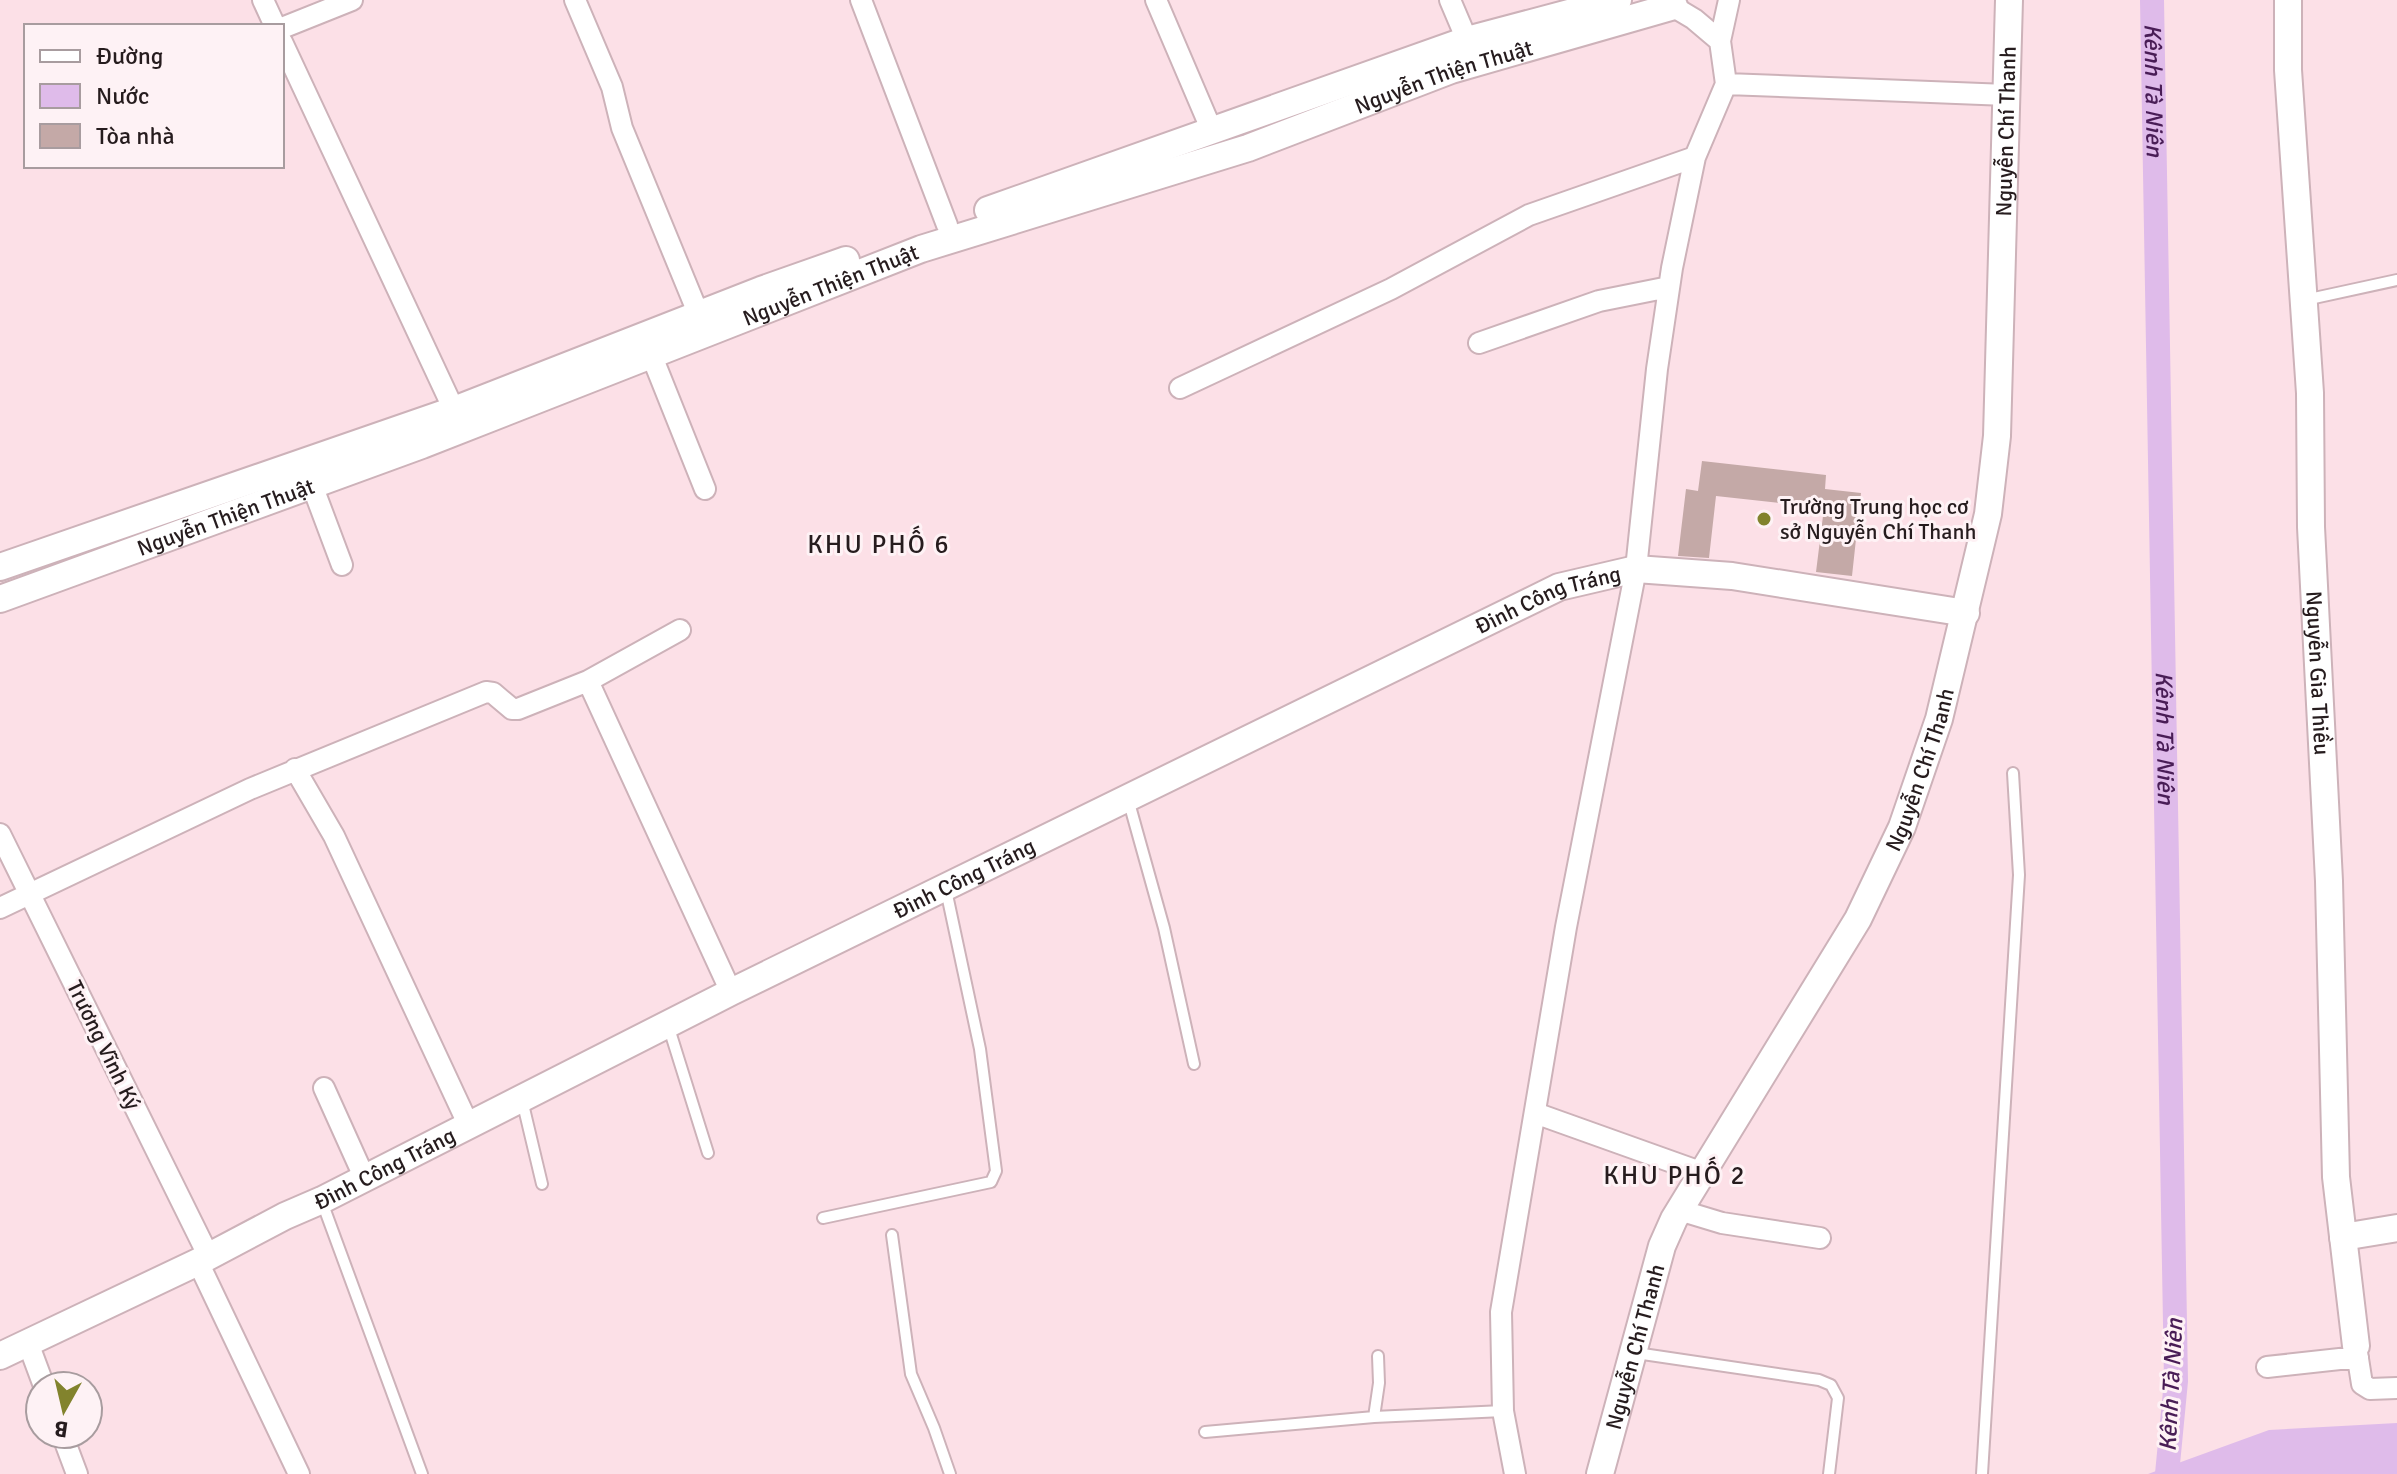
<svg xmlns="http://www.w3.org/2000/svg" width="2397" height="1474" viewBox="0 0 2397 1474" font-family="Signika,sans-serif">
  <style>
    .water { fill: #dfbbea }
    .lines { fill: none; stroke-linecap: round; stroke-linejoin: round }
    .canal { stroke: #dfbbea; stroke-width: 24 }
    .building { fill: #c4a9a7 }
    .service-casing { stroke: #cdb2b9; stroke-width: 14 }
    .minor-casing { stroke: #cdb2b9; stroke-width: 24 }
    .tertiary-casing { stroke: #cdb2b9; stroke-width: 30 }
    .service { stroke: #fff; stroke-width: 10 }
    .minor { stroke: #fff; stroke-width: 20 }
    .tertiary { stroke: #fff; stroke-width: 26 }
    .poi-dot { fill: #82832d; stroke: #fef2f5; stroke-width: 3 }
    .labels { text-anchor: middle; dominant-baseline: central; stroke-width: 6; stroke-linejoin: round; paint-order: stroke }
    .street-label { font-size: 22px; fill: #261c1e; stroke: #fef2f5 }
    .poi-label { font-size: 22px; fill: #261c1e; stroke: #fef2f5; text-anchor: start }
    .water-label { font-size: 24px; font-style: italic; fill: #491d56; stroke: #fef2f5 }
    .quarter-label { font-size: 26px; letter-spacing: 2px; fill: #261c1e; stroke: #fef2f5 }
  </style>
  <rect width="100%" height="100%" fill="#fce0e7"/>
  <path class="water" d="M2397 1423V1474H2148L2269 1430Z"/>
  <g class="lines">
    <path class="canal" id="s1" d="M2152 0 2176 1381 2167 1474"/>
  </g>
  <path class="building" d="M1702 461 1826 475 1825 489 1861 493 1852 576 1816 572 1824 508 1716 496 1709 558 1678 556 1686 489 1698 491Z"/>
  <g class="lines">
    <g class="service-casing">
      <path id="service" d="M2305 300 2397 280
        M1128 799 1164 928 1194 1064
        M668 1025 708 1153
        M522 1100 542 1184
        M322 1202 422 1474
        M823 1218 991 1182 996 1171 980 1049 946 890
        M892 1235 911 1374 934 1428 950 1474
        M1636 1353 1819 1380 1831 1385 1838 1398 1829 1474
        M1374 1417 1379 1383 1378 1356
        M1205 1432 1374 1417 1503 1411
        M1982 1474 2019 875 2013 773"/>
    </g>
    <g class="minor-casing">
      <path id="minor" d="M263 0 275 26
        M575 0 612 87 622 128 703 325
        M861 0 947 225
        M1156 0 1212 131
        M1450 0 1467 40
        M1662 0 1694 19 1720 41
        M282 28 352 0
        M282 42 454 410
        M1726 84 2007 95
        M1479 343 1599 301 1669 287
        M651 354 705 489
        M1180 388 1391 289 1529 215 1695 157
        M312 485 342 565
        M588 681 680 630
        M295 769 334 836 469 1126
        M0 834 208 1255
        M0 908 250 789 486 692 493 693 512 709H518L588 681 731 992
        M324 1088 365 1179
        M1535 1113 1703 1173
        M1679 1210 1722 1223 1820 1238
        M198 1262 299 1474
        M28 1343 44 1386
        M2356 1346 2362 1384 2370 1389 2397 1388
        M2267 1367 2358 1357
        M62 1434 77 1474
        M1515 1474 1503 1411 1501 1312 1566 927 1636 569 1657 369 1672 268 1695 157 1726 84 1720 41 1729 0"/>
    </g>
    <g class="tertiary-casing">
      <g id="tertiary">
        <path id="s2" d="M2288 0V70L2310 393 2311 527 2329 881 2336 1177 2356 1346"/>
        <path d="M988 210 1467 40 1618 0"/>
        <path d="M0 567 454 410 761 290 846 260"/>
        <path id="s3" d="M0 599 422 445 921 249 1248 148 1451 70 1674 6"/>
        <path d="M2343 1237 2397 1228"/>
        <path id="s4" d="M0 1356 198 1262 285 1216 322 1200 731 992 1559 587 1636 569 1732 576 1966 613"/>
        <path id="s5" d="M1600 1474 1662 1246 1674 1219 1858 919 1902 827 1939 719 1988 514 1997 436 2009 0"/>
      </g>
    </g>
    <use href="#service" class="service"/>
    <use href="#minor" class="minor"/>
    <use href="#tertiary" class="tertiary"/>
  </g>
  <circle class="poi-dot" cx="1764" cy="519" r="8"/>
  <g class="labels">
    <g class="street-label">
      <text stroke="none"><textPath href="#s3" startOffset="1536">Nguyễn Thiện Thuật</textPath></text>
      <text stroke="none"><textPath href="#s5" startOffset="1428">Nguyễn Chí Thanh</textPath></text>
      <text stroke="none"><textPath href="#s3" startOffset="888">Nguyễn Thiện Thuật</textPath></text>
      <text stroke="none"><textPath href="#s3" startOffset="240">Nguyễn Thiện Thuật</textPath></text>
      <text stroke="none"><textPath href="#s4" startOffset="1724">Đinh Công Tráng</textPath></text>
      <text stroke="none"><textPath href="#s2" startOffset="674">Nguyễn Gia Thiều</textPath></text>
      <text stroke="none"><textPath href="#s5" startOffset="780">Nguyễn Chí Thanh</textPath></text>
      <text stroke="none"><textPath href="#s4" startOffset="1076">Đinh Công Tráng</textPath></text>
      <text transform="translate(104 1045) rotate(64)">Trương Vĩnh Ký</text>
      <text stroke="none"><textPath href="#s4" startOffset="428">Đinh Công Tráng</textPath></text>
      <text stroke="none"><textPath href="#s5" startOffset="132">Nguyễn Chí Thanh</textPath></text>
    </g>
    <g class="poi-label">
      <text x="1780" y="506">Trường Trung học cơ<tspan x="1780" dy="25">sở Nguyễn Chí Thanh</tspan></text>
    </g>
    <g class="water-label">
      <text stroke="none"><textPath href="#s1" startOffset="90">Kênh Tà Niên</textPath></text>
      <text stroke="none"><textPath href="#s1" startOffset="738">Kênh Tà Niên</textPath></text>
      <text transform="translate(2171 1385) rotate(-87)">Kênh Tà Niên</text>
    </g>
    <g class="quarter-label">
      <text x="879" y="545">KHU PHỐ 6</text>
      <text x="1675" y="1176">KHU PHỐ 2</text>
    </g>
  </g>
  <rect x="24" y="24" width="260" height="144" fill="#fef2f5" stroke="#a89c9f" stroke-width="2"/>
  <rect x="40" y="50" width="40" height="12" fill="#ffffff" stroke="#a89c9f" stroke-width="2"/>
  <text x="96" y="64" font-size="24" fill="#261c1e">Đường</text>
  <rect x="40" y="84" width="40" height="24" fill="#dfbbea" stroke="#a89c9f" stroke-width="2"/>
  <text x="96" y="104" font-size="24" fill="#261c1e">Nước</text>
  <rect x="40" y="124" width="40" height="24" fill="#c4a9a7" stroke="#a89c9f" stroke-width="2"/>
  <text x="96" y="144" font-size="24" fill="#261c1e">Tòa nhà</text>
  <g transform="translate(64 1410) rotate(188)"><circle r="38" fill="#fef2f5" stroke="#a89c9f" stroke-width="2"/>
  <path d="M0-6L14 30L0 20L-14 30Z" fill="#82832d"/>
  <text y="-12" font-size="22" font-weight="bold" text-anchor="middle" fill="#261c1e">B</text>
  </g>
</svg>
